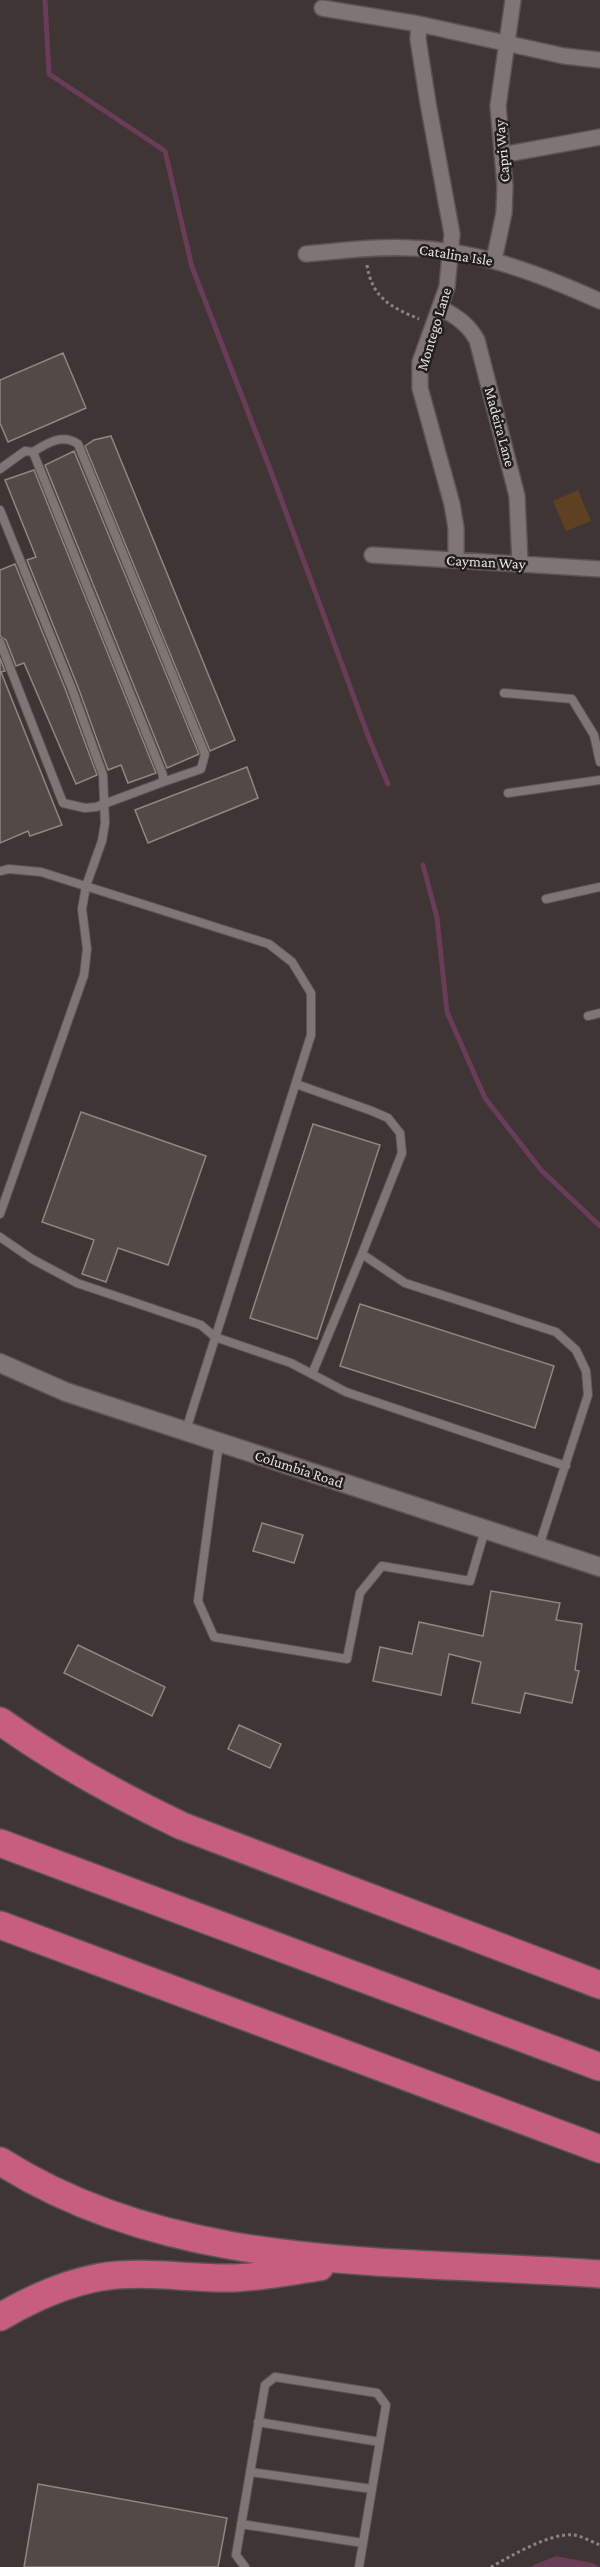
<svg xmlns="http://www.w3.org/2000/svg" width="600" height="2567" viewBox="0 0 600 2567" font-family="'Crimson Pro',serif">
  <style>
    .green { fill: #5e4023 }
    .water { fill: #693c58 }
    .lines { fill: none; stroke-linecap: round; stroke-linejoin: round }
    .stream { stroke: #693c58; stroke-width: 5 }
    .building { fill: #524a46; stroke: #908783; stroke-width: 1.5 }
    .service-casing { stroke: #5c5453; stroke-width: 10 }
    .minor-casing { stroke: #5c5453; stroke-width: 18 }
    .tertiary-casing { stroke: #5c5453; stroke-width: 21 }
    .motorway-casing { stroke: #5c5453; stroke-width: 30 }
    .path { stroke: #8a8382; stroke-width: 3; stroke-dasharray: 3 3; stroke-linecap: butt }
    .service { stroke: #7f7574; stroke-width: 8 }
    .minor { stroke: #7f7574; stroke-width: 15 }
    .tertiary { stroke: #7f7574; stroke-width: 18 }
    .motorway { stroke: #c75e7d; stroke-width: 27 }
    .labels { text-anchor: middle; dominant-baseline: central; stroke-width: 5; stroke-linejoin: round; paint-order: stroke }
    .street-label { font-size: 15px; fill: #e8e2e1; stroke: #221e1d }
  </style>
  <rect width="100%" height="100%" fill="#3e3534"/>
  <path class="green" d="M578 490 591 521 566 531 553 501Z"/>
  <path class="water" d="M556 2556 593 2563 600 2567H529Z"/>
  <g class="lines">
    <path class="stream" d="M45 0 49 74 165 151 192 267 270 469 370 741 388 784
      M423 865 437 918 447 1012 485 1098 541 1170 600 1226"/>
  </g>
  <path class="building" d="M63 353 86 408 8 442 0 423V380Z
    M111 436 235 740 210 751 85 446 94 440Z
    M74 451 199 754 167 768 45 465Z
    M34 470 156 773 128 783 121 765 108 770 78 687 27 560 36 557 5 480Z
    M15 564 66 691 97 775 76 784 24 663 16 666 6 640 0 636V570Z
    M0 658 5 671 1 672 62 825 30 836 28 831 0 843Z
    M247 767 258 798 148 843 135 810Z
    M81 1112 206 1156 168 1265 118 1248 106 1282 82 1274 94 1240 42 1222Z
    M313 1124 380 1145 317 1339 250 1318Z
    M360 1304 554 1366 535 1428 340 1366Z
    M262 1523 303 1535 294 1563 253 1551Z
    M491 1591 560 1603 556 1620 582 1624 575 1670 579 1671 572 1703 525 1693 520 1713 472 1703 481 1662 449 1654 441 1695 373 1681 380 1647 412 1654 419 1622 483 1636Z
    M78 1645 165 1687 152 1716 64 1673Z
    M239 1725 281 1744 270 1768 228 1749Z
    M38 2484 227 2518 218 2567H24Z"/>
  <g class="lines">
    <g class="service-casing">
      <path id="service" d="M33 452C47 443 63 433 78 444L205 754 201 769 163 782
        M0 469 25 451 33 452 163 775V782L96 807 85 808 63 803 0 642
        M0 510 72 689 103 775 105 823 102 841 86 886 82 909 87 949 84 975 0 1214
        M504 693 572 699 594 735 600 762
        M508 793 600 780
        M0 871 9 869 41 872 269 944 292 962 311 993V1035L186 1430
        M546 899 600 887
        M588 1016 600 1013
        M296 1084 372 1111 388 1118 400 1133 402 1153 362 1254 405 1283 556 1332 576 1350 586 1371 588 1395 539 1546
        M0 1237 32 1259 77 1283 201 1325 215 1337 291 1363 346 1392 566 1466
        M312 1374 362 1254
        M219 1443 198 1601 214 1637 347 1659 360 1593 382 1566 470 1581 485 1530
        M258 2422 380 2442
        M250 2472 372 2489
        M241 2524 363 2543
        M245 2567 236 2555 265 2385 275 2377 377 2393 386 2405 359 2567"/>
    </g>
    <g class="minor-casing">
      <path id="minor" d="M322 8 419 24 564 56 600 60
        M419 24 418 39 428 103 452 234 447 287 420 362V388L452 504 456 528V560
        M502 155 600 137
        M306 254C341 251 376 246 411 248 478 250 540 274 600 301
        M494 260 504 213 505 186 498 106 513 0
        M441 308C457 317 468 324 477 340L517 496 520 564
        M372 555 600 569"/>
    </g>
    <g class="tertiary-casing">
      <path id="tertiary" d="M0 1363 66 1392 600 1567"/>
    </g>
    <g class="motorway-casing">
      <path id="motorway" d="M0 1721C59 1763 117 1795 182 1826L600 1985
        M0 1843 600 2067
        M0 1925 600 2149
        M0 2161C177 2274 399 2259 600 2274
        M0 2317C31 2299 66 2283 101 2277 145 2270 190 2279 234 2278 262 2277 292 2271 320 2267"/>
    </g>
    <path class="path" d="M367 265C372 298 391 307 419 319
      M491 2567C511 2556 551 2532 574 2535 582 2536 592 2542 600 2545"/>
    <use href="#service" class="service"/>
    <use href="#minor" class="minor"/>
    <use href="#tertiary" class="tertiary"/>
    <use href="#motorway" class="motorway"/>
  </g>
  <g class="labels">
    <g class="street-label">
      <text transform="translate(502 151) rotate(-95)">Capri Way</text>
      <text transform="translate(456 255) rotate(9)">Catalina Isle</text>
      <text transform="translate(434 329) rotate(-73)">Montego Lane</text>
      <text transform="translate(500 427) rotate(75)">Madeira Lane</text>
      <text transform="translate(486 562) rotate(3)">Cayman Way</text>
      <text transform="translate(299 1469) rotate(18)">Columbia Road</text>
    </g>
  </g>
</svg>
